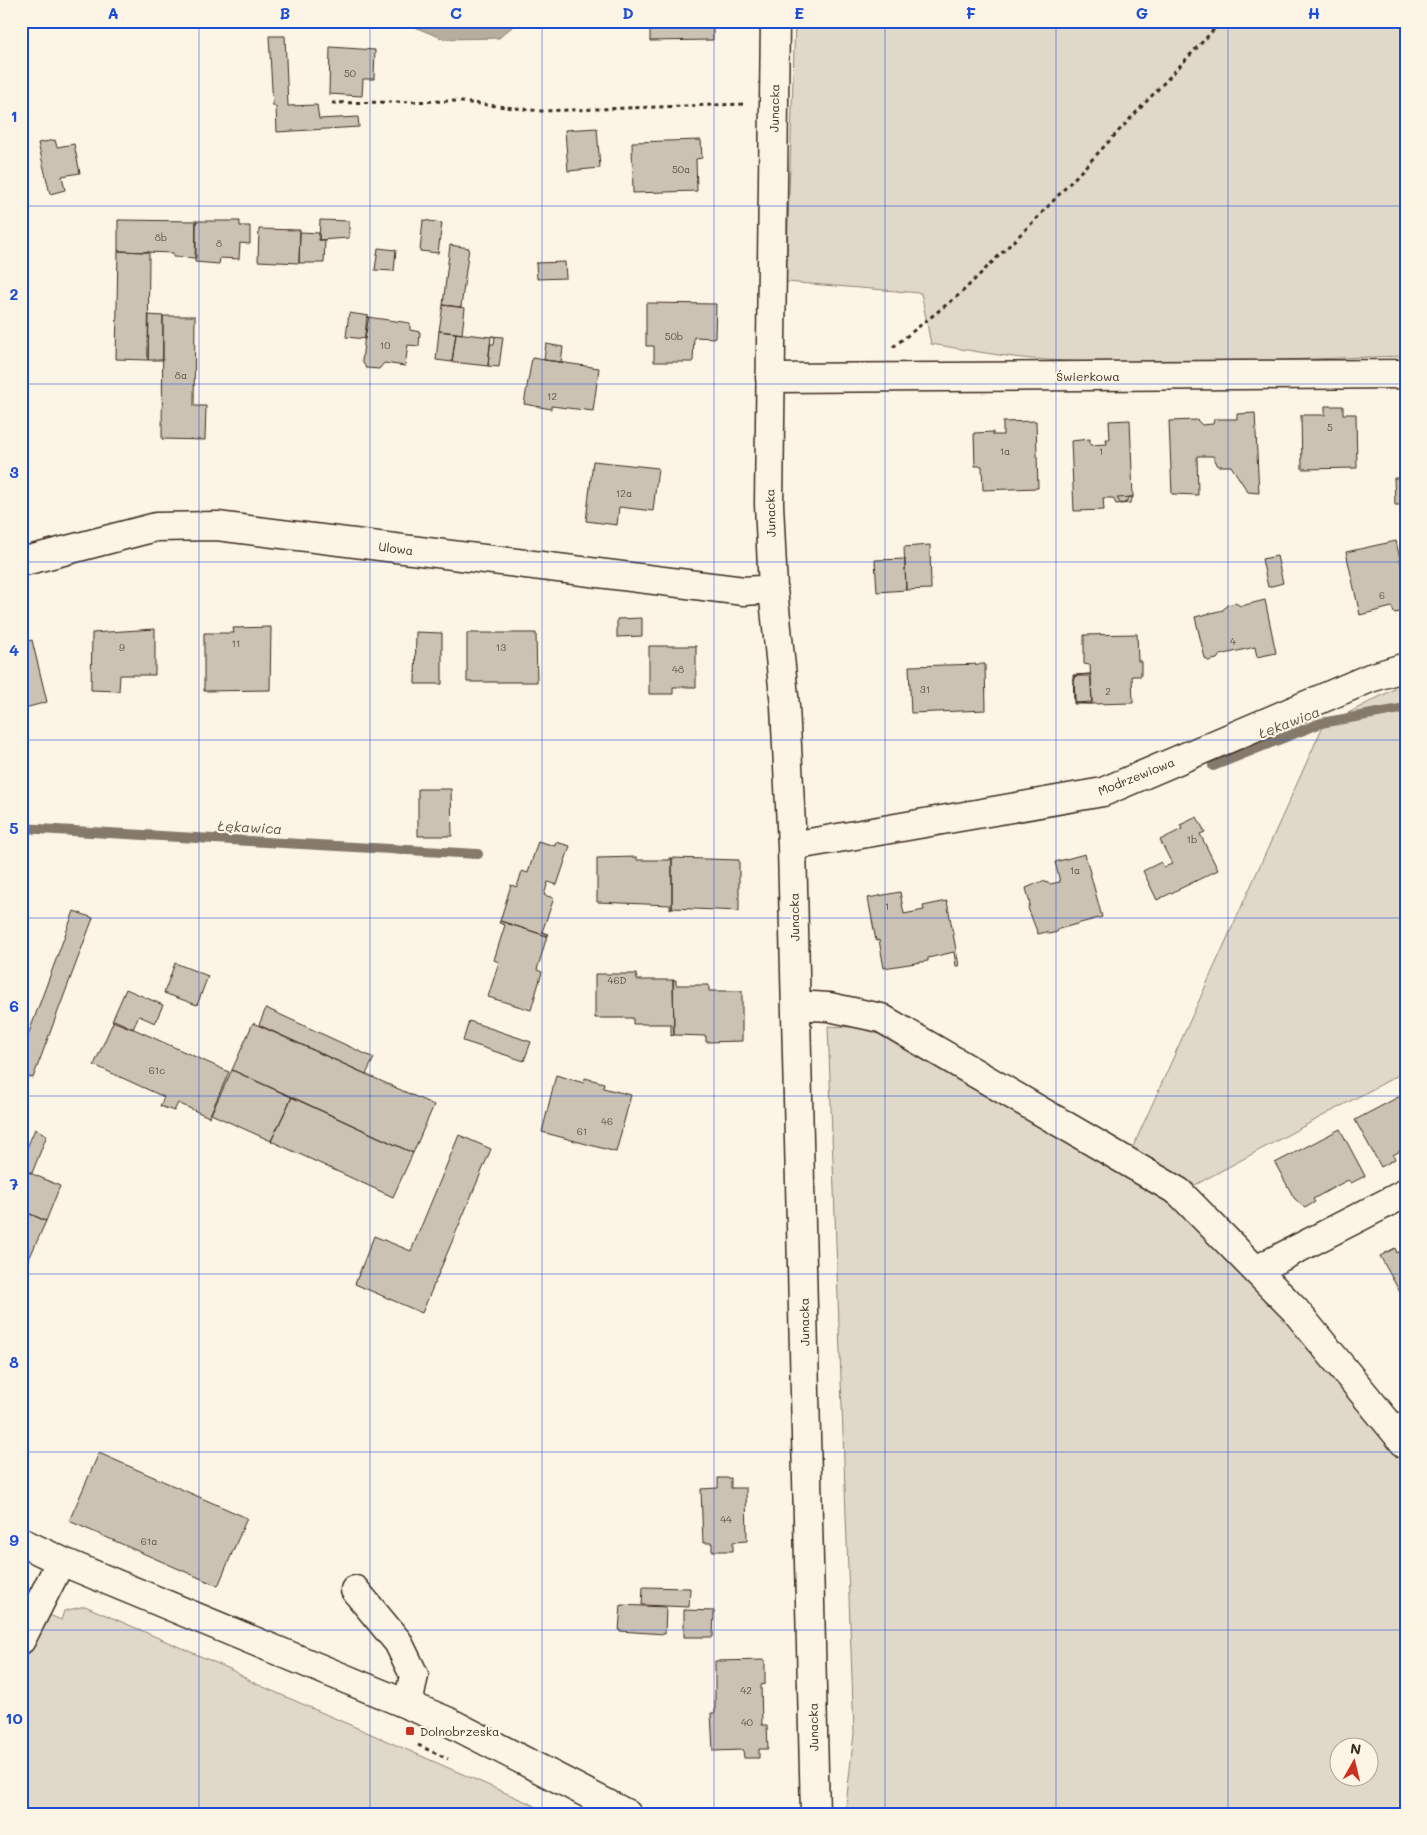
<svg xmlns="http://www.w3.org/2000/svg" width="1427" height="1835" viewBox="0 0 1427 1835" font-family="Mali,sans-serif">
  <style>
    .green { fill: #e0d8c8; stroke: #8e8173; fill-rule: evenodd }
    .water { fill: #b7ad9e; stroke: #85796b }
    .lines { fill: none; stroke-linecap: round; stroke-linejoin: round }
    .stream { stroke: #85796b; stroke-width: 10 }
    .building { fill: #ccc2b3; stroke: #3b2a1e }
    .minor-casing { stroke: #3b2a1e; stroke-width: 31 }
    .path { stroke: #3b2a1e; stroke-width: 3; stroke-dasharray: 4 4; stroke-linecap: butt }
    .minor { stroke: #fcf5e5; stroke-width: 28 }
    .grid { fill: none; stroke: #1d4ed8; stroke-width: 1; stroke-opacity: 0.55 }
    .poi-dot { fill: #c8321e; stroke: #fcf5e5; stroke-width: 2 }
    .labels { text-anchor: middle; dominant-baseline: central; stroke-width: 4.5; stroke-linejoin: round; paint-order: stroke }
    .number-label { font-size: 10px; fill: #5f5043 }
    .street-label { font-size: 12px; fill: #3b2a1e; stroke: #fcf5e5 }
    .poi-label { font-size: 12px; fill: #3b2a1e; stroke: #fcf5e5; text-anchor: start }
    .water-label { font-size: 14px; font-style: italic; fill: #605144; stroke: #fcf5e5 }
    .neatline { fill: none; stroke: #1d4ed8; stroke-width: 2 }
    .grid-label { font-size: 16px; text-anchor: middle; font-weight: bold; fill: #1d4ed8 }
  </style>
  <rect width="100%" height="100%" fill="#fcf5e5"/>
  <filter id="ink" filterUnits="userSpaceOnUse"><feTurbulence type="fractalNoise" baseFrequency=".02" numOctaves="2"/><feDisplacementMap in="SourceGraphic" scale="10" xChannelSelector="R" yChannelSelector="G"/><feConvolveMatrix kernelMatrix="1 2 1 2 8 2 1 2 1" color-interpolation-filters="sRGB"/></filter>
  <g filter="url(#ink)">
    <path class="green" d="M795 21H1406V356C1287 359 1166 367 1047 360 1008 358 969 350 931 344L921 293 786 282Z
      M1406 683V1071L1195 1185 1132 1149 1323 726Z
      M828 1026 871 1028 1175 1206 1406 1438V1814H845L854 1733ZM1340 1748H1370V1778H1340Z
      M85 1606 230 1669 252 1682 531 1804 548 1814H21V1668L47 1614 61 1620 64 1611Z"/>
    <path class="water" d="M412 21H519L499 38 444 39 417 28Z"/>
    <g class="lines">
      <path class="stream" d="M1213 766 1321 723 1406 708
        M21 828 478 854"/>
    </g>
    <path class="building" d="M650 21H713V40L650 41Z
      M269 36H285L288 106 317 105 319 119 358 117 359 127 277 132 276 106H273Z
      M330 47 375 50 374 79H363L362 96 329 94Z
      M597 128 600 168 568 171 565 130Z
      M55 140 57 147 74 144 80 173 62 176 65 190 50 194 38 143Z
      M701 140 702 158 696 159 697 191 633 193 632 142Z
      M118 220 196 221V258L173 257V253L118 251Z
      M320 220 349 221V238L319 240Z
      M423 220 442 223 438 253 420 251Z
      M196 221H240V226H250V244L240 243 239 259 220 258 219 264 195 262Z
      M259 229 300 230 299 263 258 261Z
      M300 232 319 233V240H325L324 263H299Z
      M450 245 469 248 461 307 443 305Z
      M378 248 396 250 394 271 375 270Z
      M118 251 149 252 148 360 116 359Z
      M565 262 566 278 537 279 536 263Z
      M646 303 716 304 715 338 694 337 693 362H654V346H646Z
      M443 305 465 308 462 334 439 331Z
      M349 313 369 316 365 339 346 337Z
      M149 315 163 316V360H148Z
      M163 316H195L194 406H206L205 440 162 439Z
      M367 317 410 323V330L420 332 419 346 408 345 405 366 384 363 379 369 366 368 362 361Z
      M439 331 456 333 452 362 436 360Z
      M456 333 491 337 488 366 452 362Z
      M491 336 503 337 499 367 488 366 490 344H494L495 337Z
      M546 344 563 347 561 362 544 360Z
      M532 358 599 368 593 411 551 406V409L524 404Z
      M1325 406H1343V414H1356L1357 468 1302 469 1301 415H1325Z
      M1255 413 1259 493 1248 492 1231 466H1218L1213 456H1197L1198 495 1172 494 1169 421 1197 420 1202 425 1213 424 1214 419H1237V414Z
      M1130 420 1133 497H1129L1125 503 1116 504 1113 498H1103L1104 510 1074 511 1071 441 1090 439V445L1107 444 1106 439H1110L1109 421Z
      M1036 421 1038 488 983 490 982 466H975L974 433 993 432V435H1003V422Z
      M593 461 658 468 653 511 619 507 617 525 586 521Z
      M1394 478H1406V505H1395Z
      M1133 497 1130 503 1121 504 1117 498Z
      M1396 541 1406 585V611L1394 613 1392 607 1360 615 1346 552Z
      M930 545 931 589 906 590 904 547Z
      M1277 556 1283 583 1268 587 1262 559Z
      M905 559 906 590 877 592 875 560Z
      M1265 600 1276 653 1257 657 1255 647 1220 655 1217 659 1208 661 1205 658 1195 617 1223 610 1227 605 1235 603 1241 606Z
      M642 618V636L617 637V619Z
      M271 627 270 690 204 691V633H234L233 628Z
      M155 629V675H120L119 691 91 690 92 633Z
      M416 632 442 633V684H415Z
      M467 633H536L537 682H467Z
      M1137 634 1138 661H1141V676H1132L1133 703 1092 704 1090 665 1084 664V635Z
      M32 640 47 702 21 709V643Z
      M649 646H696V687H673V694H649Z
      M985 664 986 710 911 713 909 666Z
      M1090 674 1074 676 1075 703 1092 704H1074L1073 675Z
      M1074 676H1091L1092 702 1075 703Z
      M418 789H451L452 836H418Z
      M1197 817 1205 832 1200 834 1218 870 1157 900 1143 871 1161 862 1164 867 1172 864 1160 840 1182 829 1180 825Z
      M538 841 555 846 556 842 570 846 557 885 548 882 544 895 554 898 542 932 548 934 547 936 500 921 511 885 517 887 522 871 528 873Z
      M1085 854 1102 917 1059 929 1057 932 1049 934 1046 932 1038 934 1028 908 1030 904 1026 888 1043 881 1050 884 1060 882 1055 862Z
      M637 857V860H670V858H672V908L670 909V905L597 902V858Z
      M672 858 739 860V911L672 908Z
      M900 892 904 914 924 910 923 906 947 901 959 966H956L954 952 928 958V961L884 968 879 940 876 941 868 898Z
      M74 911 93 918 33 1078 21 1074V1054Z
      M500 921 547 936 537 970 542 972 531 1010 488 997 499 962 494 960 505 925 499 923Z
      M175 963 208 976 197 1005 164 993Z
      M595 974H636L637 980H673L674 1035 671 1036V1024H633V1018H595Z
      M673 980H676V985H709V991H742V1041L706 1042V1036L674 1035Z
      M126 989 163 1005 155 1023 139 1016 133 1029 112 1021Z
      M266 1008 374 1058 366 1074 259 1025Z
      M114 1020 229 1072 209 1117 178 1103 174 1111 160 1106 164 1097 94 1065Z
      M469 1021 531 1042 524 1061 463 1041Z
      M253 1023 434 1105 413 1153 232 1070Z
      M232 1070 292 1097 271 1141 211 1114Z
      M556 1075 584 1083 585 1078 604 1083 603 1088 631 1095 616 1152 542 1132Z
      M1406 1093V1148L1393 1155 1395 1159 1381 1167 1355 1120Z
      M292 1097 413 1153 393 1197 271 1141Z
      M35 1129 47 1135 32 1173 21 1169V1161Z
      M1340 1129 1365 1176 1351 1183 1348 1180 1331 1189 1313 1199 1315 1202 1305 1208 1294 1198 1275 1163Z
      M459 1135 491 1149 422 1313 355 1284 374 1236 411 1251Z
      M21 1169 60 1186 46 1221 21 1210Z
      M21 1210 46 1221 21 1277Z
      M1395 1248 1397 1253 1406 1248V1303L1380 1256Z
      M99 1453 247 1518 218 1586 69 1521Z
      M718 1478H731V1488H746L747 1541 733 1542V1551H712V1543H703L701 1489 718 1488Z
      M643 1587 690 1588 689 1607 642 1605Z
      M621 1605 666 1607 665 1634 619 1631Z
      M684 1610 714 1611 713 1637H684Z
      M765 1660V1684L761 1685 762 1725H767L768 1749H759V1758H744L743 1750 713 1751 711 1713H715V1661Z"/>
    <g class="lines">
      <g class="minor-casing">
        <path id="minor" d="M775 21 769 504 773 589 785 706 792 846 815 1814
          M770 378 1406 374
          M21 562 156 527 217 526 744 591 773 589
          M792 846 1103 792 1370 678 1406 667
          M796 1005 829 1007 881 1018 1179 1192 1295 1310 1406 1445
          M1256 1270 1406 1193
          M21 1542 61 1561 447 1721 627 1814
          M355 1590 398 1642 414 1675 408 1705
          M21 1640 61 1561"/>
      </g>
      <path class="path" d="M332 103 453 101 541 111 743 104
        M893 347 960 294 1038 217 1222 21
        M418 1745 448 1759"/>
      <use href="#minor" class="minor"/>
    </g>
  </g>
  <path class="grid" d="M199 21V1814M370 21V1814M542 21V1814M714 21V1814M885 21V1814M1056 21V1814M1228 21V1814M21 206H1406M21 384H1406M21 562H1406M21 740H1406M21 918H1406M21 1096H1406M21 1274H1406M21 1452H1406M21 1630H1406"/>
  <rect class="poi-dot" x="405" y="1726" width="10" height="10" rx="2.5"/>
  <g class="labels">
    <g class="number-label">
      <text x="350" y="73">50</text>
      <text x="681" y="169">50a</text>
      <text x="161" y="237">8b</text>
      <text x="219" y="243">8</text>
      <text x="674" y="336">50b</text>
      <text x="385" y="345">10</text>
      <text x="181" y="375">8a</text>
      <text x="552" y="396">12</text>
      <text x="1330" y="427">5</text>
      <text x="1005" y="451">1a</text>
      <text x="1101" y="451">1</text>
      <text x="624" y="493">12a</text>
      <text x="1382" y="595">6</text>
      <text x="1233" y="641">4</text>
      <text x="236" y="643">11</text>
      <text x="122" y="647">9</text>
      <text x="501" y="647">13</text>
      <text x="678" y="669">48</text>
      <text x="925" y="689">31</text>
      <text x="1108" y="691">2</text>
      <text x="1192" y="839">1b</text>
      <text x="1075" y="870">1a</text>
      <text x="887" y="906">1</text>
      <text x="617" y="980">46D</text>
      <text x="157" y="1070">61c</text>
      <text x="607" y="1121">46</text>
      <text x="582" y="1131">61</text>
      <text x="726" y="1519">44</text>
      <text x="149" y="1541">61a</text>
      <text x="746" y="1690">42</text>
      <text x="747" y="1722">40</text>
    </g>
    <g class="street-label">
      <text transform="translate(774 108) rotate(-89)">Junacka</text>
      <text x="1088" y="376">Świerkowa</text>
      <text transform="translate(770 513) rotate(-92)">Junacka</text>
      <text transform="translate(396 548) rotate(7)">Ulowa</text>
      <text transform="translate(1136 776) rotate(-22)">Modrzewiowa</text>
      <text transform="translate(794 917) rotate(-91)">Junacka</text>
      <text transform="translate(804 1322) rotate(-91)">Junacka</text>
      <text transform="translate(813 1727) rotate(-91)">Junacka</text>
    </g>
    <g class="poi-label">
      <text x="420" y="1731">Dolnobrzeska</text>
    </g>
    <g class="water-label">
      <text transform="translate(1289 722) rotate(-21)">Łękawica</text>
      <text transform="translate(250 827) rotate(3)">Łękawica</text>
    </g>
  </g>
  <rect width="1427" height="1835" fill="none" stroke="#fcf5e5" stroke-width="55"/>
  <g transform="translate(1354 1762) rotate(8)"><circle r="24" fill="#fcf5e5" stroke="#afa495"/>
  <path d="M0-4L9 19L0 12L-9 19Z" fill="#c8321e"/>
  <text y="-8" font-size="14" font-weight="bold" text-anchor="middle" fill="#3b2a1e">N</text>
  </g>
  <rect x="28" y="28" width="1372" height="1780" class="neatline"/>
  <g class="grid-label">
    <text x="113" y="19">A</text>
    <text x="285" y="19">B</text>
    <text x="456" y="19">C</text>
    <text x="628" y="19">D</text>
    <text x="799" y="19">E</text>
    <text x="971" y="19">F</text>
    <text x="1142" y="19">G</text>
    <text x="1314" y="19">H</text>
    <text x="14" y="122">1</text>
    <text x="14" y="300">2</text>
    <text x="14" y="478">3</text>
    <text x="14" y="656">4</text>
    <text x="14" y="834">5</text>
    <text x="14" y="1012">6</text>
    <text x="14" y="1190">7</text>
    <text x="14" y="1368">8</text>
    <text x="14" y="1546">9</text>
    <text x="14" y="1724">10</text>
  </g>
</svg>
